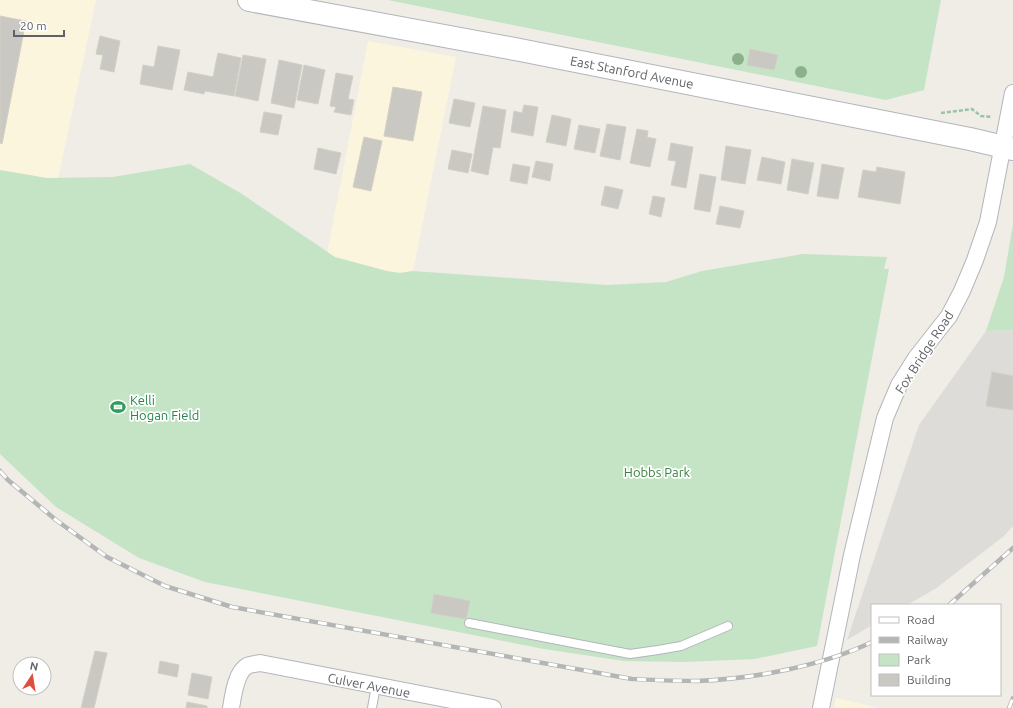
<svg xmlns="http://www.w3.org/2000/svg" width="1013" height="708" viewBox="0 0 1013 708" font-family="Ubuntu,sans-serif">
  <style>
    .commercial { fill: #fcf5de }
    .industrial { fill: #dedcd8 }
    .green { fill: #c4e4c5 }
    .building { fill: #cac8c2; stroke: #d3cfc5 }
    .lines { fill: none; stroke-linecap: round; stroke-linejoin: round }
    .service-casing { stroke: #b3b6ba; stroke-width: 10 }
    .minor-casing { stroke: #b3b6ba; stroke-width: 18 }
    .secondary-casing { stroke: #b2b5ba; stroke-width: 24 }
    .path { stroke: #9cc2a8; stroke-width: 2.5; stroke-dasharray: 4 2; stroke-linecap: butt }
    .service { stroke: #fff; stroke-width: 8 }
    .minor { stroke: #fff; stroke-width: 16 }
    .secondary { stroke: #fff; stroke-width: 22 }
    .rail-casing { stroke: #b4b5b5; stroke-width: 4.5 }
    .rail { stroke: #fff; stroke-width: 3; stroke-dasharray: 9; stroke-linecap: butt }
    .tree { fill: #8bb18a }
    .labels { text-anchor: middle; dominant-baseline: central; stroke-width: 3.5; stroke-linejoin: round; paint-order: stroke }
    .street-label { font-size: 13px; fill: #5e6165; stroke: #fff }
    .leisure-label { font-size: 13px; fill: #27864d; stroke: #fff; text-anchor: start }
    .park-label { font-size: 13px; fill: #3a803f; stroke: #fff }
  </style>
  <rect width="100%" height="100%" fill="#efede6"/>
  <path class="commercial" d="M0 0H96L50 216 0 205Z
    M368 41 456 57 413 271 400 273 325 264Z
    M836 698 879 708H834Z"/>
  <path class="industrial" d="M1013 330V526L1004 536 935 589 907 605H872V625L847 640 919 425 986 331Z"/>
  <path class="green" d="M388 0H941L924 90 886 100Z
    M190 164 242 194 335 257 387 271 400 273 413 271 607 285 666 282 702 271 803 254 887 257 884 269H889L817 646 755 659 685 662 624 661 544 649 205 582 139 558 56 507 0 454V170L47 178 113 177Z
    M1013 224V330L986 331 1004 277Z"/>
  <path class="building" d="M0 16 26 21 2 144 0 143Z
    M100 36 120 41 114 72 100 69 103 55 96 54Z
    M158 46 180 50 172 90 140 84 143 65 154 67Z
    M750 49 778 55 774 70 747 65Z
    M218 53 241 58 234 96 205 91 204 94 184 90 188 72 213 77Z
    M243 55 266 59 258 101 235 96Z
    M279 60 302 65 294 108 271 103Z
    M304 65 325 70 318 104 297 100Z
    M336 73 353 76 348 99 354 100 351 115 334 112 336 107 330 106Z
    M393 87 422 92 413 141 384 136Z
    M454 99 475 103 470 127 449 123Z
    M524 105 538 107 533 136 511 132 514 111 522 113Z
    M483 106 506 110 500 148 493 147 488 175 471 171Z
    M264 112 282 115 278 135 260 132Z
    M552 115 571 119 566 146 546 142Z
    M607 124 626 127 620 160 600 156Z
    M579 125 600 129 595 153 574 149Z
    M637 129 648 131 647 137 656 139 650 167 630 163Z
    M364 137 382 141 371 191 353 187Z
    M671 143 693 147 686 188 671 185 676 161 668 160Z
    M726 146 751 150 745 184 721 180Z
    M318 148 341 153 336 174 314 169Z
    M452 150 472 154 468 173 448 169Z
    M762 157 785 162 781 184 757 180Z
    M792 159 814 163 808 194 787 190Z
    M536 161 553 164 550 181 532 177Z
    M513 164 530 167 527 184 510 181Z
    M822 164 844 168 838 199 817 196Z
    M877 167 905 172 900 204 858 197 863 170 876 172Z
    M700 174 716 177 710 212 694 209Z
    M605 186 623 190 618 209 601 205Z
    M653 196 665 198 661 217 649 214Z
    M720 206 744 211 740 228 716 224Z
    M992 372 1013 376V410L986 406Z
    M434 594 470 601 466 619 431 613Z
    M95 651 107 653 94 708H81Z
    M160 661 179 665 177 677 158 673Z
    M192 673 212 677 208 699 188 695Z
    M187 702 207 706V708H186Z"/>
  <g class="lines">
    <g class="service-casing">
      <path id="service" d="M469 623 630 654 658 650 681 646 728 626
        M372 708 376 686"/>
    </g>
    <g class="minor-casing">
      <path id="minor" d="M231 708C233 696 236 672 247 666 250 664 256 664 260 663L493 708
        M821 708 852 555 885 418 899 385 916 358 949 316 962 291 975 260 988 222 1013 93"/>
    </g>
    <g class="secondary-casing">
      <path id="secondary" d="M249 0 520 50 970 139 1013 149"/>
    </g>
    <path class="path" d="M941 113 972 109 981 116 992 117"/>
    <use href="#service" class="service"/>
    <use href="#minor" class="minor"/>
    <use href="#secondary" class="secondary"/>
    <g class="rail-casing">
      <path id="rail" d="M0 471 8 480 56 520 107 557 165 586 232 607 632 679C654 680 675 681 697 681 753 679 822 666 872 642
        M949 605 1013 548
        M1009 708 1013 698"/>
    </g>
    <use href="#rail" class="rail"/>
  </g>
  <g class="tree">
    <circle cx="738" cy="59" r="6"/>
    <circle cx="801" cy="72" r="6"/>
  </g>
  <defs>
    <g id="stadium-bare" transform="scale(1.2)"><path d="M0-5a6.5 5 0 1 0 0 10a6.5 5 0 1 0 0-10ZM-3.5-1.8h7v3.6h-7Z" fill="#2e9e5b" stroke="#fff" stroke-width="2.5" paint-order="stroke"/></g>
  </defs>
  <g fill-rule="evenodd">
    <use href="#stadium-bare" x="118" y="407"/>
  </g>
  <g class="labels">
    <g class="street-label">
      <text transform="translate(632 72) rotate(11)">East Stanford Avenue</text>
      <text transform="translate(924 352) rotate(-57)">Fox Bridge Road</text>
      <text transform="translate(369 685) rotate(11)">Culver Avenue</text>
    </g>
    <g class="leisure-label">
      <text x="130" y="400">Kelli<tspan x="130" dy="15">Hogan Field</tspan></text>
    </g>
    <g class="park-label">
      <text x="657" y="472">Hobbs Park</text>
    </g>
  </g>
  <rect x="871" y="604" width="130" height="92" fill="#ffffff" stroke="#bfc0c1"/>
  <rect x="879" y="617" width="20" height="6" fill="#ffffff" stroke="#bfc0c1"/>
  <text x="907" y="624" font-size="12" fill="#5e6165">Road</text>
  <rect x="879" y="637" width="20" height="6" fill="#b4b5b5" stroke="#bfc0c1"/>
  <text x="907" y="644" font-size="12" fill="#5e6165">Railway</text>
  <rect x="879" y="654" width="20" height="12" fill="#c4e4c5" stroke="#bfc0c1"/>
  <text x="907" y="664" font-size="12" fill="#5e6165">Park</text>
  <rect x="879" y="674" width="20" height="12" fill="#cac8c2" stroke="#bfc0c1"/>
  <text x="907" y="684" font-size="12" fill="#5e6165">Building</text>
  <g transform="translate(32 676) rotate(12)"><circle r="19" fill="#ffffff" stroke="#bfc0c1"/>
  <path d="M0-3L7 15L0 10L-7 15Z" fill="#de4d3d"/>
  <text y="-6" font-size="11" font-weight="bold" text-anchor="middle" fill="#5e6165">N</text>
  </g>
  <path d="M14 30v6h50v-6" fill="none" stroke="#5e6165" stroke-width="2"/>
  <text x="20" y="30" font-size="12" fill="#5e6165" stroke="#ffffff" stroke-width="3" paint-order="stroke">20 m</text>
</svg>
